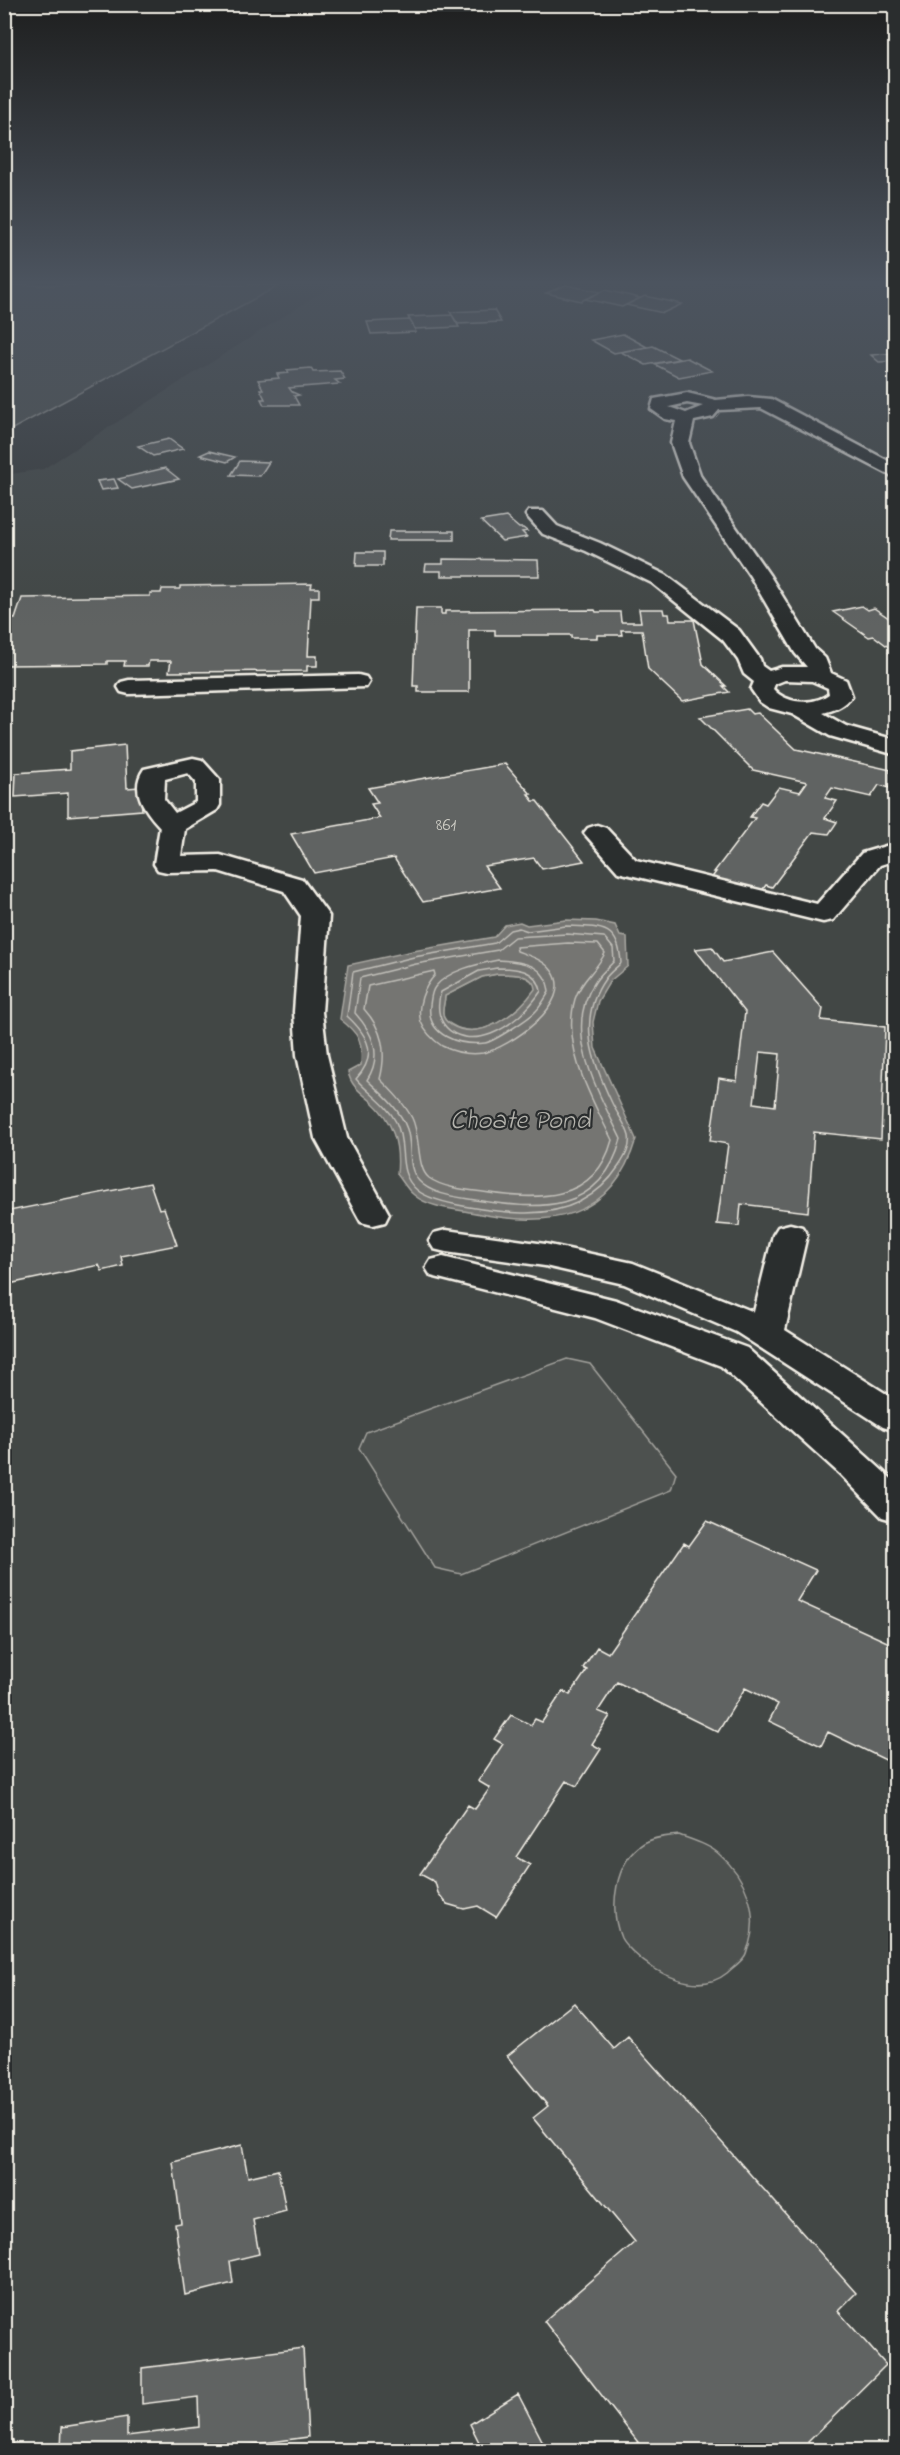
<svg xmlns="http://www.w3.org/2000/svg" width="900" height="2455" viewBox="0 0 900 2455" font-family="'Indie Flower',sans-serif">
  <style>
    .built { fill: #434645 }
    .green { fill: #4e514f; stroke: #a1a19c; stroke-width: 1.5 }
    .water { fill: #757572; stroke: #a8a7a1; stroke-width: 1.5; fill-rule: evenodd }
    .lines { fill: none; stroke-linecap: round; stroke-linejoin: round }
    .shore { stroke: #c1bfb9; stroke-width: 1.5 }
    .building { fill: #616362; stroke: #f4f1e8; stroke-width: 1.5; fill-rule: evenodd }
    .minor-casing { stroke: #f4f1e8; stroke-width: 5 }
    .minor { fill: #2a2d2e; fill-rule: evenodd }
    .labels { text-anchor: middle; dominant-baseline: central; stroke-width: 4.5; stroke-linejoin: round; paint-order: stroke }
    .far-number-label { font-size: 18px; fill: #cfcec6 }
    .water-label { font-size: 27px; font-style: italic; fill: #b4b3ad; stroke: #2a2d2e }
  </style>
  <rect width="100%" height="100%" fill="#363939"/>
  <filter id="ink" filterUnits="userSpaceOnUse"><feTurbulence type="fractalNoise" baseFrequency=".0167" numOctaves="2"/><feDisplacementMap in="SourceGraphic" scale="12" xChannelSelector="R" yChannelSelector="G"/><feConvolveMatrix kernelMatrix="1 2 1 2 8 2 1 2 1" color-interpolation-filters="sRGB"/></filter>
  <g filter="url(#ink)">
    <path class="built" d="M333 285H895V2450H5L4 475 43 469Z"/>
    <path class="green" d="M5 285H280L5 433Z
      M498 974C510 974 533 973 536 989 519 1012 481 1043 452 1025 448 1023 444 1020 443 1015 442 1009 445 1001 445 996L482 977Z
      M567 1359 590 1364 676 1473 671 1490 461 1574 435 1568 359 1448 366 1432Z
      M679 1835C692 1840 710 1845 720 1855 746 1877 759 1912 749 1945 747 1948 747 1954 744 1957 740 1963 732 1968 727 1973 699 1996 655 1974 633 1952 629 1948 624 1944 621 1938 609 1909 614 1862 644 1843 654 1837 668 1836 679 1835Z"/>
    <path class="water" d="M566 920 596 921 615 925 620 936 627 937 628 966 610 981 598 1001 593 1022 595 1048 636 1139C612 1221 549 1228 475 1213 456 1209 429 1208 414 1195 407 1190 402 1180 397 1174 400 1144 393 1121 371 1101 360 1092 351 1086 348 1072L361 1065C363 1041 359 1034 340 1019L348 965 413 951 494 937 505 925 520 922 527 925ZM497 974C510 974 534 973 535 989 519 1012 481 1043 451 1025 448 1023 443 1019 443 1014 442 1009 445 1001 445 996L482 977Z"/>
    <g class="lines">
      <path class="shore" d="M566 926C599 927 619 924 621 963 616 968 609 973 605 979 576 1020 593 1063 612 1103 617 1114 626 1124 629 1136 631 1147 625 1157 619 1166 596 1201 563 1214 522 1213 499 1212 434 1205 417 1190 395 1171 408 1147 396 1122 387 1104 369 1094 356 1079 378 1055 369 1036 347 1016L353 972 414 957 495 943 510 930 519 928 528 931Z
        M567 934 604 937 613 948 614 961C608 968 600 974 595 982 561 1031 599 1093 621 1139 601 1215 538 1210 475 1200 458 1197 432 1195 419 1181 406 1167 413 1147 407 1129 400 1109 382 1094 367 1080 383 1055 373 1033 355 1013L360 978 416 964 498 950 514 937Z
        M568 943 598 944 605 953C597 970 581 980 575 999 561 1047 592 1099 612 1140 595 1204 535 1200 483 1192 466 1190 443 1188 429 1178 416 1168 421 1136 412 1118 404 1103 392 1091 380 1079 387 1052 383 1030 364 1009L368 986 434 971 435 975C424 987 416 1006 421 1022 425 1032 433 1040 442 1046 454 1052 469 1055 483 1053 508 1048 576 1003 552 971 544 960 530 956 517 951L516 947Z
        M498 960C522 961 546 964 549 992 545 998 541 1006 536 1011 530 1018 493 1042 485 1043 460 1046 426 1036 430 1005 431 999 431 992 435 987 448 970 478 964 498 960Z
        M497 968C516 968 537 969 541 991 529 1009 511 1026 491 1034 459 1046 430 1027 441 992L479 971Z"/>
    </g>
    <path class="building" d="M566 285 601 292 581 301 546 293Z
      M605 290 640 298 622 307 585 299Z
      M645 296 682 304 663 313 626 305Z
      M494 310 501 322 458 324 450 312Z
      M452 315 459 327 415 329 408 317Z
      M410 320 416 332 371 334 367 322Z
      M623 334 647 347 614 353 591 340Z
      M653 346 679 359 646 365 621 352Z
      M894 353 896 361 879 362 871 355Z
      M687 358 712 371 679 377 654 364Z
      M311 368 313 372 340 371 345 379 335 380 340 384 289 388 292 392 299 395 294 396 299 405H264L261 399H265L260 389H263L258 380 279 378 277 374 289 373 287 370Z
      M169 439 183 449 153 456 138 446Z
      M209 451 235 457 227 462 200 455Z
      M240 461 269 462 260 476 231 475Z
      M165 468 179 479 132 489 118 479Z
      M114 479 118 488 101 490 97 481Z
      M506 517 519 528H523L527 531 522 532 527 537 502 541 481 521Z
      M389 531H454V540H388Z
      M357 552H383V566H356Z
      M443 559 538 560 539 576H441V571H425L426 564H443Z
      M312 584 311 588H319V597H311L308 656H317V666H307V671L169 672 171 661H149L148 666H124L125 661H107V664L4 665V619H15L22 598 150 596V593H161L162 589H180V586Z
      M862 606 868 610 874 608 896 623V658L889 653 895 652 874 636 869 637 833 612Z
      M416 608H441V614H445V611L595 610 596 612H620L621 622H641L639 609H663L664 614H669L670 620H694L703 664 726 686H723L729 692 682 701 648 669 642 630H621L622 635H597V638H571V635H495V630H469V692H418V686H413Z
      M747 709 752 714 758 713 796 749 891 770 890 772 896 774 894 789 879 785 871 797 832 788 825 798 837 801 825 818 837 822 829 834 813 832 772 887 766 885 761 892 710 880 716 872H714L755 818 750 817 761 802 766 804 779 787 800 792 807 782 753 770 700 717Z
      M125 745 127 788 140 787 142 810 68 816V793L15 797 16 773 70 769V751Z
      M505 764 531 794H528L533 801H537L584 861 542 869 534 858 484 866 500 888 423 902 394 858 314 873 291 834 380 818 371 804 378 803 368 788Z
      M712 947 723 962 773 952 823 1009 821 1020 885 1027 881 1139 814 1132 808 1212 741 1204 739 1226 717 1224 728 1144 710 1141 719 1078 737 1081 745 1012 695 949ZM760 1052 780 1054 775 1106 754 1103Z
      M150 1183 159 1209 164 1208 177 1245 121 1256 123 1266 102 1271 99 1265 4 1285V1212Z
      M707 1521 816 1570 797 1601 896 1646V1765L828 1732 821 1746 769 1721 778 1704 745 1688 718 1732 617 1682 598 1711 610 1716 592 1744 601 1749 577 1786 566 1781 516 1857 530 1865 496 1917 478 1906 464 1909 447 1904 438 1893 435 1882 420 1874 468 1805 475 1809 490 1788 478 1781 503 1744 494 1739 511 1715 531 1725 535 1719 542 1722 563 1691 570 1695 587 1670 583 1668 597 1647 608 1653 684 1543 689 1546Z
      M574 2003 614 2049 628 2037 856 2293 838 2311 886 2365 808 2442 815 2450H644L544 2321 635 2242 533 2118 548 2106 507 2056Z
      M242 2145 248 2177 278 2170 286 2211 253 2220 259 2254 230 2261 233 2283 185 2295 175 2224 181 2223 173 2162Z
      M303 2348 308 2437 212 2450H53L61 2449 62 2427 127 2417V2436L199 2427 198 2397 142 2404V2368Z
      M518 2394 547 2450H483L470 2424Z
      M13 2440 14 2450H4V2441Z"/>
    <g class="lines">
      <g class="minor-casing">
        <path id="minor" d="M687 393 716 400 748 397 771 399 896 465V478L761 408 719 410 713 417 694 421 689 443 701 477 770 576 815 649 825 658 831 673 846 680 852 696C845 706 835 710 823 713L846 726 896 740V755L830 736 792 714 769 708 760 702 751 689 754 682 744 674 738 660 723 640 652 583 586 551 543 534 526 515 529 511H543L557 526 600 543 666 575 739 630 760 659 762 666 769 671 782 667H807L795 653 750 576 683 477 671 443 676 421 665 419 651 409 654 399ZM687 403 703 406 686 413 669 407ZM785 680 812 681 828 688 829 694C813 706 786 704 773 689L775 684Z
          M358 675 366 677 369 682 366 687 129 694 121 692 118 687 121 682 129 680Z
          M193 758 202 760 220 780V805L217 810 185 829 181 856 220 855 302 879 329 916 322 1012 327 1055 347 1138 389 1214 385 1222 373 1225 361 1222 315 1138 297 1055 294 1012 301 916 284 891 218 871 167 872 158 870 154 864 160 827C145 811 129 790 144 769ZM188 773 196 782V802L175 813 164 799 165 779Z
          M597 825 606 828 636 860 817 904 862 853 896 843V860L880 865 833 920 823 922 618 872 584 833 588 828Z
          M790 1224 802 1227 807 1235 785 1330 896 1400V1431L883 1427 736 1332 624 1284 545 1266 446 1252 434 1249 429 1241 434 1233 446 1230 545 1244 633 1263 754 1312 773 1235 778 1227Z
          M443 1257 616 1300 747 1348 896 1483V1521L882 1517 841 1475 721 1366 595 1318 431 1276 426 1268 431 1260Z"/>
      </g>
      <use href="#minor" class="minor"/>
    </g>
  </g>
  <linearGradient id="sky" x2="0" y2="1"><stop stop-color="#1e1f1f"/><stop offset="0.45" stop-color="#4c545f"/><stop offset="1" stop-color="#4c545f" stop-opacity="0"/></linearGradient>
  <rect width="900" height="628" fill="url(#sky)"/>
  <g class="labels">
    <g class="far-number-label">
      <text x="446" y="826">861</text>
    </g>
    <g class="water-label">
      <text x="520" y="1121">Choate Pond</text>
    </g>
  </g>
  <rect width="900" height="2455" fill="none" stroke="#2a2d2e" stroke-width="24"/>
  <rect x="12" y="12" width="876" height="2431" fill="none" stroke="#f4f1e8" stroke-width="2" filter="url(#ink)"/>
</svg>
